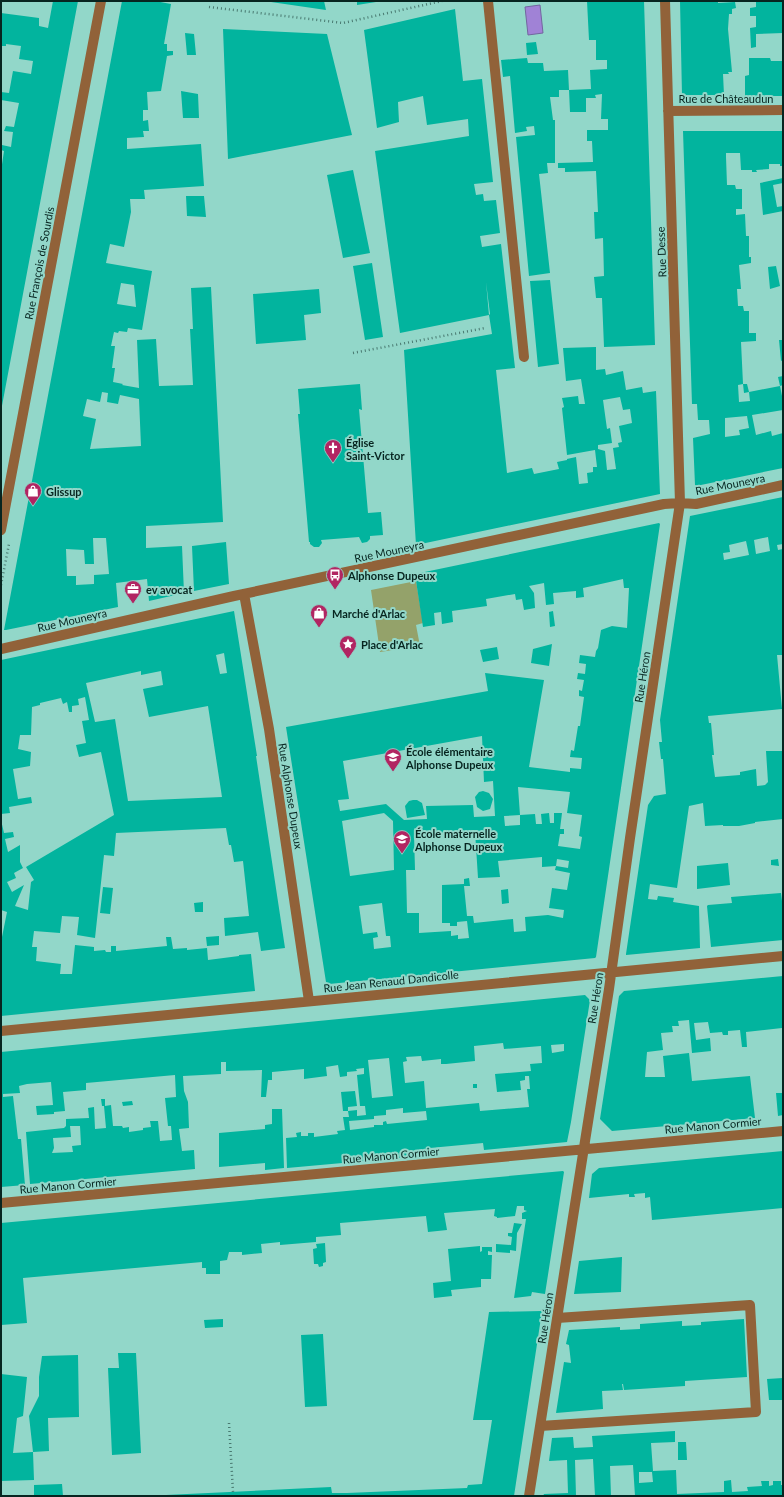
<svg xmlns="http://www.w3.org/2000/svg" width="784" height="1497" viewBox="0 0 784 1497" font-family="Lato,sans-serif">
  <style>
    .green { fill: #94a26a }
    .water { fill: #a082d6; stroke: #72669f }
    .building { fill: #02b49e; fill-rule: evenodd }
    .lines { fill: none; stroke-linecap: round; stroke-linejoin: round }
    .path { stroke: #497970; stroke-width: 2.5; stroke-dasharray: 1 3; stroke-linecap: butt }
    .minor { stroke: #916239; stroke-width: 10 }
    .labels { text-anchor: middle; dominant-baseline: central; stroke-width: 4; stroke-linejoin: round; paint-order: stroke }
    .street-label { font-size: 11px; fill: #072520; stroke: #92d7c9 }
    .poi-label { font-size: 11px; font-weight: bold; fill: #072520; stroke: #92d7c9; text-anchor: start }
  </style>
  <rect width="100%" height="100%" fill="#92d7c9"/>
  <path class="green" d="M416 581 423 623 416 625 420 646 380 652 371 590Z"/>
  <path class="water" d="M540 5 543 33 528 35 525 7Z"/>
  <path class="building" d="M53 1H78L1 411V171L4 151 1 150 2 145 11 147 13 132 4 131 6 126 14 127 19 103 1 100V92L9 93 13 71 31 74 33 61 19 59 21 46 6 44V46H1V13L39 18V26L48 28Z
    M122 1H155L171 4 164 44H167V51H173V55L167 56 161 91 147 92 148 110H143V121L148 120 149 131H143L144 137 127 138V149L201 144 204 186 144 190 145 199H130L131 212 124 247 110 244 106 263 152 271 142 330 128 328 127 332 119 331 118 333 114 332 111 346H115L112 368H115L113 382 123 384 122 385 139 388 137 340 156 339 159 386 193 385 190 329H193L191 288 211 287 223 522 146 526V548L182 546 184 593 149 601 147 579 116 583 118 607 6 630H4ZM121 283 134 285 136 307 117 304ZM102 392 108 393 107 402 118 404 120 395 139 399 141 446 90 449 96 419 83 416 87 399 100 402ZM93 538H106L109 574 94 575V584L76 585V576H67L66 549 84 550 85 564H94Z
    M271 1H324L326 10 271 2Z
    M357 1H376V2L357 5Z
    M587 1H644L655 345 604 347 602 298H596L594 277 604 276 603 238 595 239 594 212H598L596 171 565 172V168H558V163L593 162 592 141H587V130H608V119H601L602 94 595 95 596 98H586V112H570L569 90 591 89 590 70 607 69V60H596V40H589Z
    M680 1H718V3L735 2 736 8 732 9V14H729L728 29 732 72H728L729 74H723L724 95H682Z
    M756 1H783V33L756 34V47L751 48 750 28 756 27V16H750V8L756 7Z
    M455 9 463 81 482 79 493 182 474 184 476 195 483 194 484 201 496 200 500 233 480 236 482 247 501 244 515 368 496 370 507 473 532 468 534 474 559 469 557 462 567 460V459L576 457 579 484 588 483 587 473 593 472V467H597L595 450 567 455 562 408 564 407 562 398 578 396 579 404H585L581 379 566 381 563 348 596 347V370L605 369 606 375 623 371 626 390 642 387 643 393 656 391 660 494 416 545 404 350 492 334 489 315 490 314 486 282 489 315 400 333 375 151 469 136 468 119 427 125 423 96 398 102 399 122 377 128 364 30ZM620 397 623 410 630 409 632 423 619 426 622 442 618 443 619 447 613 448 616 469 607 470 605 451 598 449V445L612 443 610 428 607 429 603 400Z
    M223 29 327 34 352 135 228 159Z
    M185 33 194 34 196 55H187Z
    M536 42 538 54 527 55 526 43Z
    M527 58 528 63H543L544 71 568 70 569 90H559V97H550L553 120H555V163H547L548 173 539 174 550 273 529 276 516 137 535 135 534 126 526 127 527 131 515 133 510 76 503 77 501 60Z
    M749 58H770L771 61H783V96H745V76L749 75Z
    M181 91 198 94 199 118H183Z
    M683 131H783V166H780V164H769V169L756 170 757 172H752V170H741L740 153H726V157L727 185H735L736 189H742V209H736V215L745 214 746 236H749V257H751V263L739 265 741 289H737L738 306H743L744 311H749V333H756V341L741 342 743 384 738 385 739 402 750 401 749 392 780 386 783 401V410L752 415 756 435 771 431 772 436 783 433V468L696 486 695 485 693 438 710 434 709 420H698L697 404H692ZM747 416 749 428 739 430 740 435 725 437V418Z
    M353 170 370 253 343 258 327 175Z
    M783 178V183L773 185 777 207 783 206V211L763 215 760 183Z
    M186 196H204L206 217 187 216Z
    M372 263 383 337 365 340 353 266Z
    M776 266 780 286 770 289 768 267Z
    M550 280 559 364 538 367 530 281Z
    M319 289 321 313 304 315 306 340 256 344 253 294Z
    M779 340H783V360L781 361Z
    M783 376V385L780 386 778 377Z
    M360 384 362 410 359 409 368 513 381 512 383 535 370 536V539L367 542 362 543 359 537 321 540 322 543 319 547H314L310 544V542H309L298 414H300L298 389Z
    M743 384H747L749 392 744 393Z
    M783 497V544L777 545 778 550 783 549V655H777L782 709 708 716 709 723H711L714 755H712L715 777 740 775V772L756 769 757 786 765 785 768 782 766 751H783V819L755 822V823L739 826H723V825L705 826 703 803 689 806 677 888 650 884 648 899 657 900 658 896 674 898 673 902 699 906 700 948 626 955V954L648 805 654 796 666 794 663 759H661L659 742H662L660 720 690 516ZM768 537 770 551 756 554 754 540ZM746 541 749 555 724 560 723 553 730 552 729 545Z
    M659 523 660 524 596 957 595 958 329 984 326 982 286 727 488 691 485 673 544 680 529 767 570 772V768L581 769 582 758 570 757 571 750 574 751 578 726H580L584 697 579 696V690L582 691 584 680 577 679 578 673 585 674 586 664 579 663 580 655 595 657 596 651 598 648 601 630 612 626 627 628 629 588H624L623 579 583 588 584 597 576 598V591L553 593 554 604 546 605 544 583 529 586 534 593 535 608 524 610 522 599 516 600 515 594 486 599 487 606 452 611 453 622 442 624 441 612 434 613 435 625 423 627 415 574ZM482 736 484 782 493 781 495 816 474 817 473 805 426 806 427 819 404 820 386 804 340 811 338 800 349 799 343 761ZM518 787 570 792 567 813 582 815 579 836 582 837 580 849 558 846 560 834H564V829H560L562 813H554V823H550L549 813 541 814 542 824H536L535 814 520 815V825L505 826 504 816 520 815ZM384 813 393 821 394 870 350 876 342 821ZM475 831 478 878 500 877 498 861 542 857V867L556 866 557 859 569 861 568 868 556 866 555 870 570 873 567 890 552 888 549 908 564 910 563 918 548 915 525 917 526 931 514 932 513 919 474 923 473 916H467L464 886H470L469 878 464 879V884L442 885V923H450V926H457V922L467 921 469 938 458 939V935L451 936V931L419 933V913H407L406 870H415L414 834ZM382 903 386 936H390L391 947 374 949 373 938 378 937 377 932 363 934 359 906Z
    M226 542 229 584 194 591 192 546Z
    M234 611 257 756H256L285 948 261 951 258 932 225 936 224 918 249 916 243 861 234 862 231 845H229L226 828 116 833 114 856 104 855 95 938 77 935 79 917 62 916 60 933 34 931 32 947H37L36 961 61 964 60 974H72L75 945 94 947V951L105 950 106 952H111V946H116V951L167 946 166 937H171L173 949 187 948V950L207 948 208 960 239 956V955L251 954 255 991 1 1016V942L7 912 1 910V820L4 833 13 832 14 837 5 839 8 852 20 845V862L23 868 14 873 16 878 7 882 12 892 24 885 15 906 28 910 31 882 34 880 26 867 114 815 101 752 79 757 76 745 86 743 82 721 89 720 85 697 78 699 79 705 72 706V712H69L67 702 63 704 61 698 40 703V705L32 707 31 735H20L18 749 31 752 30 766 13 769 18 799 31 797 32 803 9 807 10 813 1 814V660ZM224 653 227 673 220 674 216 655ZM141 671V675L161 671 163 685 143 689 149 717 208 706 222 797 128 801 115 719 95 722 86 683Z
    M553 611 555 626 550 627 549 612Z
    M552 644 549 666 531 663 533 649Z
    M497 647 499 659 483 662 480 650Z
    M483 791 489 793 493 799 490 809 483 811 477 807 475 797 479 792Z
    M413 800H417L422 803 425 815 407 818 405 806 409 801Z
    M778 859 779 866 771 865V860Z
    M728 863 730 885 697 889V866Z
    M103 887 113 888 110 914 100 913Z
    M508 889 509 903 502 904 501 890Z
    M781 893 783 909V940L711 947 707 906 708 905 732 903 731 897Z
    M203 902V912H195L194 903Z
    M219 936V945L207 946 206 937Z
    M783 976 782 1028 746 1032 747 1047H742L740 1030 728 1031V1035H723L722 1032 710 1033 708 1022 694 1023 696 1040 710 1038 711 1051 692 1053 689 1020 678 1021 679 1026H672L673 1032 661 1033 663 1050 647 1052 645 1077H665L663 1056 689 1053 692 1081 750 1076 755 1118 612 1131 600 1119 619 996 624 991Z
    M585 995 590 1000 571 1122 567 1142 484 1150 483 1143 430 1148 431 1155 287 1168 286 1138 297 1137 296 1133 301 1132V1136H308V1133H314V1137L338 1134 337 1131 345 1130 343 1117H349L348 1111 357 1110V1116L366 1115 365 1106H360L357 1075 364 1074V1068L356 1069 357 1071 347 1072V1076L340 1077 338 1065 326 1067 327 1076 304 1079V1069L272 1072V1080H268L266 1097H261L262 1070 226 1071V1062H221V1074L183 1076 184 1091 188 1102 189 1128 179 1129 182 1151 194 1150 195 1169 30 1184 26 1132 64 1128 66 1126V1119L89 1118 88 1108 94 1107 95 1129 106 1128 104 1106H102L101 1099H105V1106L111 1105 113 1126H122L123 1128 129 1127V1132L143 1130V1128L151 1127 150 1121H158L160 1141 172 1140 171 1126H168L165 1098 176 1097 175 1075 86 1083V1090L63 1092 65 1111 54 1112V1114L37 1115 36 1106 53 1105 51 1082 27 1084 19 1086 20 1093 3 1094V1097L13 1096 18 1139H21L25 1185 1 1187V1143H2L1 1052ZM503 1043 504 1049 541 1046 542 1063 530 1064 531 1071 495 1074 497 1092 521 1090 520 1081 525 1080V1076H529L530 1089H527L529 1107 480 1111 479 1103 426 1108 424 1081 405 1083 403 1062 407 1061 406 1057 421 1056 422 1061 441 1059V1064H446L475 1061 474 1046ZM564 1044V1051L552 1053 551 1045ZM389 1058 393 1096 372 1098 368 1060ZM403 1108V1113L426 1111 427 1120 387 1124 386 1121 383 1122V1125H374V1127L350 1130 349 1121 374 1119V1116L386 1115V1110ZM70 1126H80L81 1145 72 1146 73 1152 52 1153 54 1148 53 1138 71 1137Z
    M473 1084H477V1088H473Z
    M355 1091 357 1106 348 1107V1111H343L341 1092Z
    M776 1093H783V1115L778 1116Z
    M132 1101 133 1105 123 1106 122 1102Z
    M272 1109H282L284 1168 265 1170V1163L219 1167V1133L265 1129V1125L272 1124Z
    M783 1151V1208L652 1220 650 1197 645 1198V1193L634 1194 635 1197H629V1194L589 1198 592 1174 599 1168Z
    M563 1171 564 1172 545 1294 532 1292 531 1296 514 1298 526 1219H522V1213L527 1211 524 1210V1206H517L515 1216 497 1218V1217L494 1216 495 1209 444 1213 447 1230 428 1232 426 1216 340 1223 341 1235 316 1237V1242L280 1245V1242L261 1244 262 1253 242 1255V1252H229L227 1260 220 1261V1274H206V1268H202V1262L23 1278 27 1323 1 1325V1223Z
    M514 1223 522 1224 517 1233 516 1251 510 1250V1253L496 1252V1244L511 1245 512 1237 508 1236V1233H512Z
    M325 1243 326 1262 323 1263V1266L319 1267 318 1264H314L313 1249 317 1248 316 1244Z
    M480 1246V1252L482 1251V1247H492V1252L488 1251V1255H492L491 1279H481V1287L451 1290 452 1296 434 1298 433 1283 451 1281 448 1249Z
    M622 1257 621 1292 574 1294 579 1261Z
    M542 1311 514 1496H166V1495L331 1487 332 1493H347L467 1488 468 1485 482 1484 492 1420H473L489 1312Z
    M223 1319V1327L205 1328 204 1320Z
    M744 1319 747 1377 685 1381V1386L624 1390 623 1384H622L623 1390 602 1391 603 1409 556 1413 564 1362 571 1363 569 1345 566 1344 569 1330 620 1327V1330L640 1329V1324L682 1321V1326L701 1325V1322Z
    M323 1334 327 1406 305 1407 301 1335Z
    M118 1353H136L141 1453 112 1455 108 1368H119Z
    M78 1355 79 1417 48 1418 49 1451 33 1452 34 1480 1 1481V1374L27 1377 23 1416 17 1418 13 1453 33 1452 29 1416 39 1396V1377L42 1356Z
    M783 1378V1400H769L767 1379Z
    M675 1431V1442L651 1443 653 1471 676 1470 677 1494 724 1492V1481L731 1480 732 1492 748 1491 747 1487 762 1486 761 1481H769V1486L773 1485V1481H781V1485H783V1496H635L633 1465 610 1466 611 1496H595L593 1459 575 1460 576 1496H543L544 1494 568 1493 567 1460 549 1461 552 1438 573 1437 574 1448 593 1447 592 1436ZM639 1472H652L653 1482 639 1483Z
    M678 1442H686L687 1460H678Z
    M62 1484 63 1496H34V1485Z"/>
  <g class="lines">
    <path class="path" d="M209 7 343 23 442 1
      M353 353 485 328
      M1 585 9 544
      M229 1423 233 1492"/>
    <path class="minor" d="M488 1 524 357
      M668 111 783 110
      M1 530 101 1
      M244 594 269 729 309 1001
      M1 649 234 596 664 504 680 503 696 504 783 485
      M1 1031 783 956
      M1 1203 783 1131
      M540 1426 756 1412 750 1305 557 1318
      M529 1496 609 989 630 838 680 503 665 1"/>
  </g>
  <defs>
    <g id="church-pin" transform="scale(0.9)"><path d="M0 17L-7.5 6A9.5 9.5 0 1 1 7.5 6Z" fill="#b12562" stroke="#92d7c9"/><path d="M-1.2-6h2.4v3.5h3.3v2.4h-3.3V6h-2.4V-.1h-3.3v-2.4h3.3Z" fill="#fff"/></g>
    <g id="shop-pin" transform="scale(0.9)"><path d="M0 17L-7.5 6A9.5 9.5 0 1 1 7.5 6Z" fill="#b12562" stroke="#92d7c9"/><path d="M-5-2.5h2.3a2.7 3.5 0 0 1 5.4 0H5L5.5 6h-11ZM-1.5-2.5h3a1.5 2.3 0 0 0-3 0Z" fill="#fff"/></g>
    <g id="bus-pin" transform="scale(0.9)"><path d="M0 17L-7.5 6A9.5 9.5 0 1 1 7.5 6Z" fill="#b12562" stroke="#92d7c9"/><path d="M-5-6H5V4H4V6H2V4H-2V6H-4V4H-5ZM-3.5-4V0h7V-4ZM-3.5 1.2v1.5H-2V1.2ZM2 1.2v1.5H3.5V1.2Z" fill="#fff"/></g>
    <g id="office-pin" transform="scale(0.9)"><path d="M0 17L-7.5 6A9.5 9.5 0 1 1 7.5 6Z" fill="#b12562" stroke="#92d7c9"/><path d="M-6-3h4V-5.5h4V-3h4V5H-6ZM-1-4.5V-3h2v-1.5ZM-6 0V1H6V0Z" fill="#fff"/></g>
    <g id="sight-pin" transform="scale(0.9)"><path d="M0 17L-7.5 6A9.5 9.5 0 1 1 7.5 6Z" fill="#b12562" stroke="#92d7c9"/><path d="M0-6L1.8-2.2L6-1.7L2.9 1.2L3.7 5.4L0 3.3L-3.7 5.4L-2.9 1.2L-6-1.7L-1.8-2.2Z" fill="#fff"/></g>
    <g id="school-pin" transform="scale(0.9)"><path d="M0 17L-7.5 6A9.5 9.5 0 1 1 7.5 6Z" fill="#b12562" stroke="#92d7c9"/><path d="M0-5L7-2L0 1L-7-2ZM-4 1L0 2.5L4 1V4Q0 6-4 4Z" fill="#fff"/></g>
  </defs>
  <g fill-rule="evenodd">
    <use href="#church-pin" x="333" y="448"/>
    <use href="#shop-pin" x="33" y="491"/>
    <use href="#bus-pin" x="335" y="575"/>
    <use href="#office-pin" x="133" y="589"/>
    <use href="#shop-pin" x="319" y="613"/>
    <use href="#sight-pin" x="348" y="644"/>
    <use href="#school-pin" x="393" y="757"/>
    <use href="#school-pin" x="402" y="839"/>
  </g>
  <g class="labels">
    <g class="street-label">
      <text x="726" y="98">Rue de Châteaudun</text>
      <text transform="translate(661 252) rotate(-92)">Rue Desse</text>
      <text transform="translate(39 263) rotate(-79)">Rue François de Sourdis</text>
      <text transform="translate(730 484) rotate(-11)">Rue Mouneyra</text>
      <text transform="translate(389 551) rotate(-12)">Rue Mouneyra</text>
      <text transform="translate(72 620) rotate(-13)">Rue Mouneyra</text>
      <text transform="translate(642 677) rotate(-81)">Rue Héron</text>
      <text transform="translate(291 796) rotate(81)">Rue Alphonse Dupeux</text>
      <text transform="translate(391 981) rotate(-6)">Rue Jean Renaud Dandicolle</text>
      <text transform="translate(595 998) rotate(-81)">Rue Héron</text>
      <text transform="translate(713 1125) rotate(-5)">Rue Manon Cormier</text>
      <text transform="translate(391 1155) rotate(-5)">Rue Manon Cormier</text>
      <text transform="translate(68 1185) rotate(-5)">Rue Manon Cormier</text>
      <text transform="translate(545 1318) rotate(-81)">Rue Héron</text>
    </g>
    <g class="poi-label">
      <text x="346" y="442">Église<tspan x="346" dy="13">Saint-Victor</tspan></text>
      <text x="46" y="491">Glissup</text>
      <text x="348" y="575">Alphonse Dupeux</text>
      <text x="146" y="589">ev avocat</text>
      <text x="332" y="613">Marché d'Arlac</text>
      <text x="361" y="644">Place d'Arlac</text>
      <text x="406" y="751">École élémentaire<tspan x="406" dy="13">Alphonse Dupeux</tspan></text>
      <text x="415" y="833">École maternelle<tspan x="415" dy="13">Alphonse Dupeux</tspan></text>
    </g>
  </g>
  <rect width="784" height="1497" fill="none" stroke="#072520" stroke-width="4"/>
</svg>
